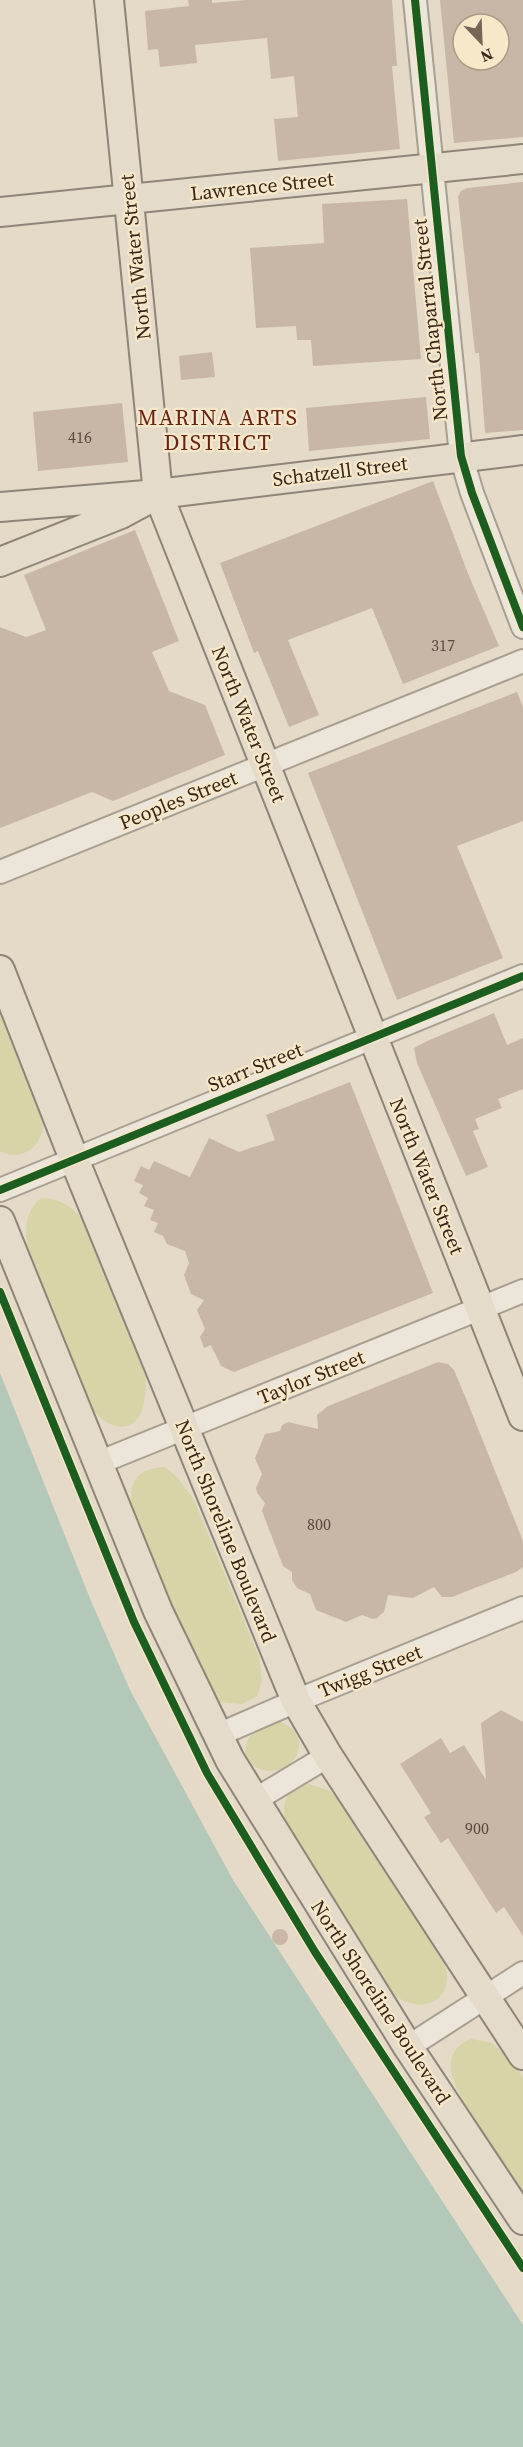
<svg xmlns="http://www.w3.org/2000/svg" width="523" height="2447" viewBox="0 0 523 2447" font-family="'Source Serif 4',serif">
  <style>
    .green { fill: #d7d4a8 }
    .water { fill: #b4c8ba }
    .building { fill: #c8b7a7; fill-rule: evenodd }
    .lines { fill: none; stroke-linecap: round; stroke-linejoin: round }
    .minor-casing { stroke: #a89f91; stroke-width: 26 }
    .major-casing { stroke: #8e8478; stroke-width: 32 }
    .minor { stroke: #ece5da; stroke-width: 22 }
    .major { stroke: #e4dbca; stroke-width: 28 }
    .cycleway-casing { stroke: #f8e8ca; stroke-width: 11 }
    .cycleway { stroke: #1b5e20; stroke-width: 8 }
    .labels { text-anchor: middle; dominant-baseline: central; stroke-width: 4.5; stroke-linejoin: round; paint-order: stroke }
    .number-label { font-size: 16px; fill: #5b4a3c }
    .street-label { font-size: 20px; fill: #372619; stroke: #f8e8ca }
    .quarter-label { font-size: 22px; letter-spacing: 1.5px; fill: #672115; stroke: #f8e8ca }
  </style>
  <rect width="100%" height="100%" fill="#e4dac7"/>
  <path class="green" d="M0 1004C11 1032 44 1099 43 1127 42 1135 37 1146 30 1150 20 1156 10 1157 0 1151Z
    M41 1198C63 1198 75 1209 88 1226L146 1378C146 1397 144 1432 116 1426 104 1424 94 1411 86 1403L27 1251C25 1231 24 1212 41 1198Z
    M165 1467 178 1478 194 1500 259 1657 262 1681 257 1696 242 1704 219 1702 206 1687 131 1521C130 1490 128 1469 165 1467Z
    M276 1720C324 1736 288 1787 254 1766 239 1757 246 1735 259 1726 263 1723 271 1722 276 1720Z
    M309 1784 328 1790 344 1802 442 1952C443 1960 446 1968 447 1976 447 2002 425 2010 404 2001 397 1998 390 1991 384 1987L289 1839C285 1824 278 1798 295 1788 299 1786 305 1785 309 1784Z
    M471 2039 492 2043 512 2061 523 2077V2191C508 2167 453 2094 451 2071 449 2055 457 2044 471 2039Z"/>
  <path class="water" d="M0 1373 91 1601 130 1690 233 1880 523 2325V2447H0Z"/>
  <path class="building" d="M188 0H212V3L246 0H392L397 66H392L400 149 278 161 274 119 298 117 294 76 271 79 267 38 195 45 197 63 160 67 158 49 148 50 145 11 189 6Z
    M440 0H523V137L454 143ZM463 24H499V60H463Z
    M523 182V430L485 433 479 353H475L458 197 461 191 467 188Z
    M407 199 421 359 313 366 311 340H297L296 326 256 328 250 248 324 243 322 204Z
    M212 352 215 377 181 380 179 356Z
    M426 397 430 439 309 451 306 408Z
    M122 403 128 462 38 471 33 412Z
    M433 481 469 576 499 646 403 684 372 608 288 640 319 715 289 727 258 651 254 653 220 563Z
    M135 530 179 641 152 652 169 691 205 705 225 755 113 801 92 792 0 828V627L26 637 46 630 24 575Z
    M517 692 523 707V821L457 846 503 958 397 1000 308 773Z
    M494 1013 507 1045 523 1038V1089L498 1099 502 1108 475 1119 479 1129 473 1131 488 1167 466 1176 417 1063 414 1048 427 1041Z
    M350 1082 433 1293 234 1372 221 1366 211 1345 204 1348 200 1337 205 1329 197 1310 204 1300 191 1294 184 1275 189 1263 185 1251 167 1244 163 1236 154 1232 158 1223 150 1220 154 1210 144 1206 148 1198 139 1193 143 1185 134 1181 141 1166 149 1170 154 1161 190 1177 209 1138 239 1152 275 1140 266 1115Z
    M438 1362 448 1364 454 1370 467 1401 523 1541V1567L516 1572 452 1597H442L434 1587 413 1598 388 1595 384 1612 377 1618 373 1619 362 1615 346 1622 316 1610 310 1594 297 1588 292 1580V1572L283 1566 262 1511 265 1503 257 1493 256 1488 262 1474 255 1458 265 1434 280 1431 282 1425 288 1422 318 1429 317 1415 328 1406Z
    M501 1710 523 1722V1936L504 1907 496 1913 448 1838 441 1843 424 1817 431 1813 400 1764 441 1738 450 1753 464 1745 486 1780 481 1723Z
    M272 1937a8 8 0 1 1 16 0a8 8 0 1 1-16 0Z"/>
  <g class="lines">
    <g class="minor-casing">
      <path id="minor" d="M415 0 461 456 472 493 523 627
        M0 872 523 661
        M0 1190 523 976
        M98 1463 523 1291
        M218 1735 296 1701 523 1608
        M253 1801 328 1756
        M408 2047 523 1973"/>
    </g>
    <g class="major-casing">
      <path id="major" d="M109 0 158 494 523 1416
        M0 212 523 159
        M0 507 158 494 523 450
        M0 562 121 514 147 500
        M0 970 74 1159 296 1701 328 1756 523 2055
        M0 1221 158 1611 230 1760 408 2047 523 2220"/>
    </g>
    <use href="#minor" class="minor"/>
    <use href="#major" class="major"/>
    <g class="cycleway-casing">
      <path id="cycleway" d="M415 0 461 456 472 493 523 627
        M0 1190 523 976
        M0 1292 134 1622 207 1773 315 1952 523 2268"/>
    </g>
    <use href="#cycleway" class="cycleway"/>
  </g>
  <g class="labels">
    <g class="number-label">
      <text x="80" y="437">416</text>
      <text x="443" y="645">317</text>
      <text x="319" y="1524">800</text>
      <text x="477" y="1828">900</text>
    </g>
    <g class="street-label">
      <text transform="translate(262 186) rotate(-6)">Lawrence Street</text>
      <text transform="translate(135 257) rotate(-96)">North Water Street</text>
      <text transform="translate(430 320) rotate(-96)">North Chaparral Street</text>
      <text transform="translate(340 471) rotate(-7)">Schatzell Street</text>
      <text transform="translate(249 724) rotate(68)">North Water Street</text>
      <text transform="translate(178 800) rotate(-22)">Peoples Street</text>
      <text transform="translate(255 1067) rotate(-22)">Starr Street</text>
      <text transform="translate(427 1176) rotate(68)">North Water Street</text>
      <text transform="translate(311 1377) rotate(-22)">Taylor Street</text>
      <text transform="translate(226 1531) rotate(68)">North Shoreline Boulevard</text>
      <text transform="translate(370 1671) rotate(-22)">Twigg Street</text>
      <text transform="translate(381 2002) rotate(57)">North Shoreline Boulevard</text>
    </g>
    <g class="quarter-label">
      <text x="218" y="417">MARINA ARTS<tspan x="218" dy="25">DISTRICT</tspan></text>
    </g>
  </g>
  <g transform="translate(481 42) rotate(157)"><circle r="28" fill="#f8e8ca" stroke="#ab9a83" stroke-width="1.5"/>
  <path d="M0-4.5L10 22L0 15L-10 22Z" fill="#746556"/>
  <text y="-9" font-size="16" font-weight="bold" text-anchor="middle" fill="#372619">N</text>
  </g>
</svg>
